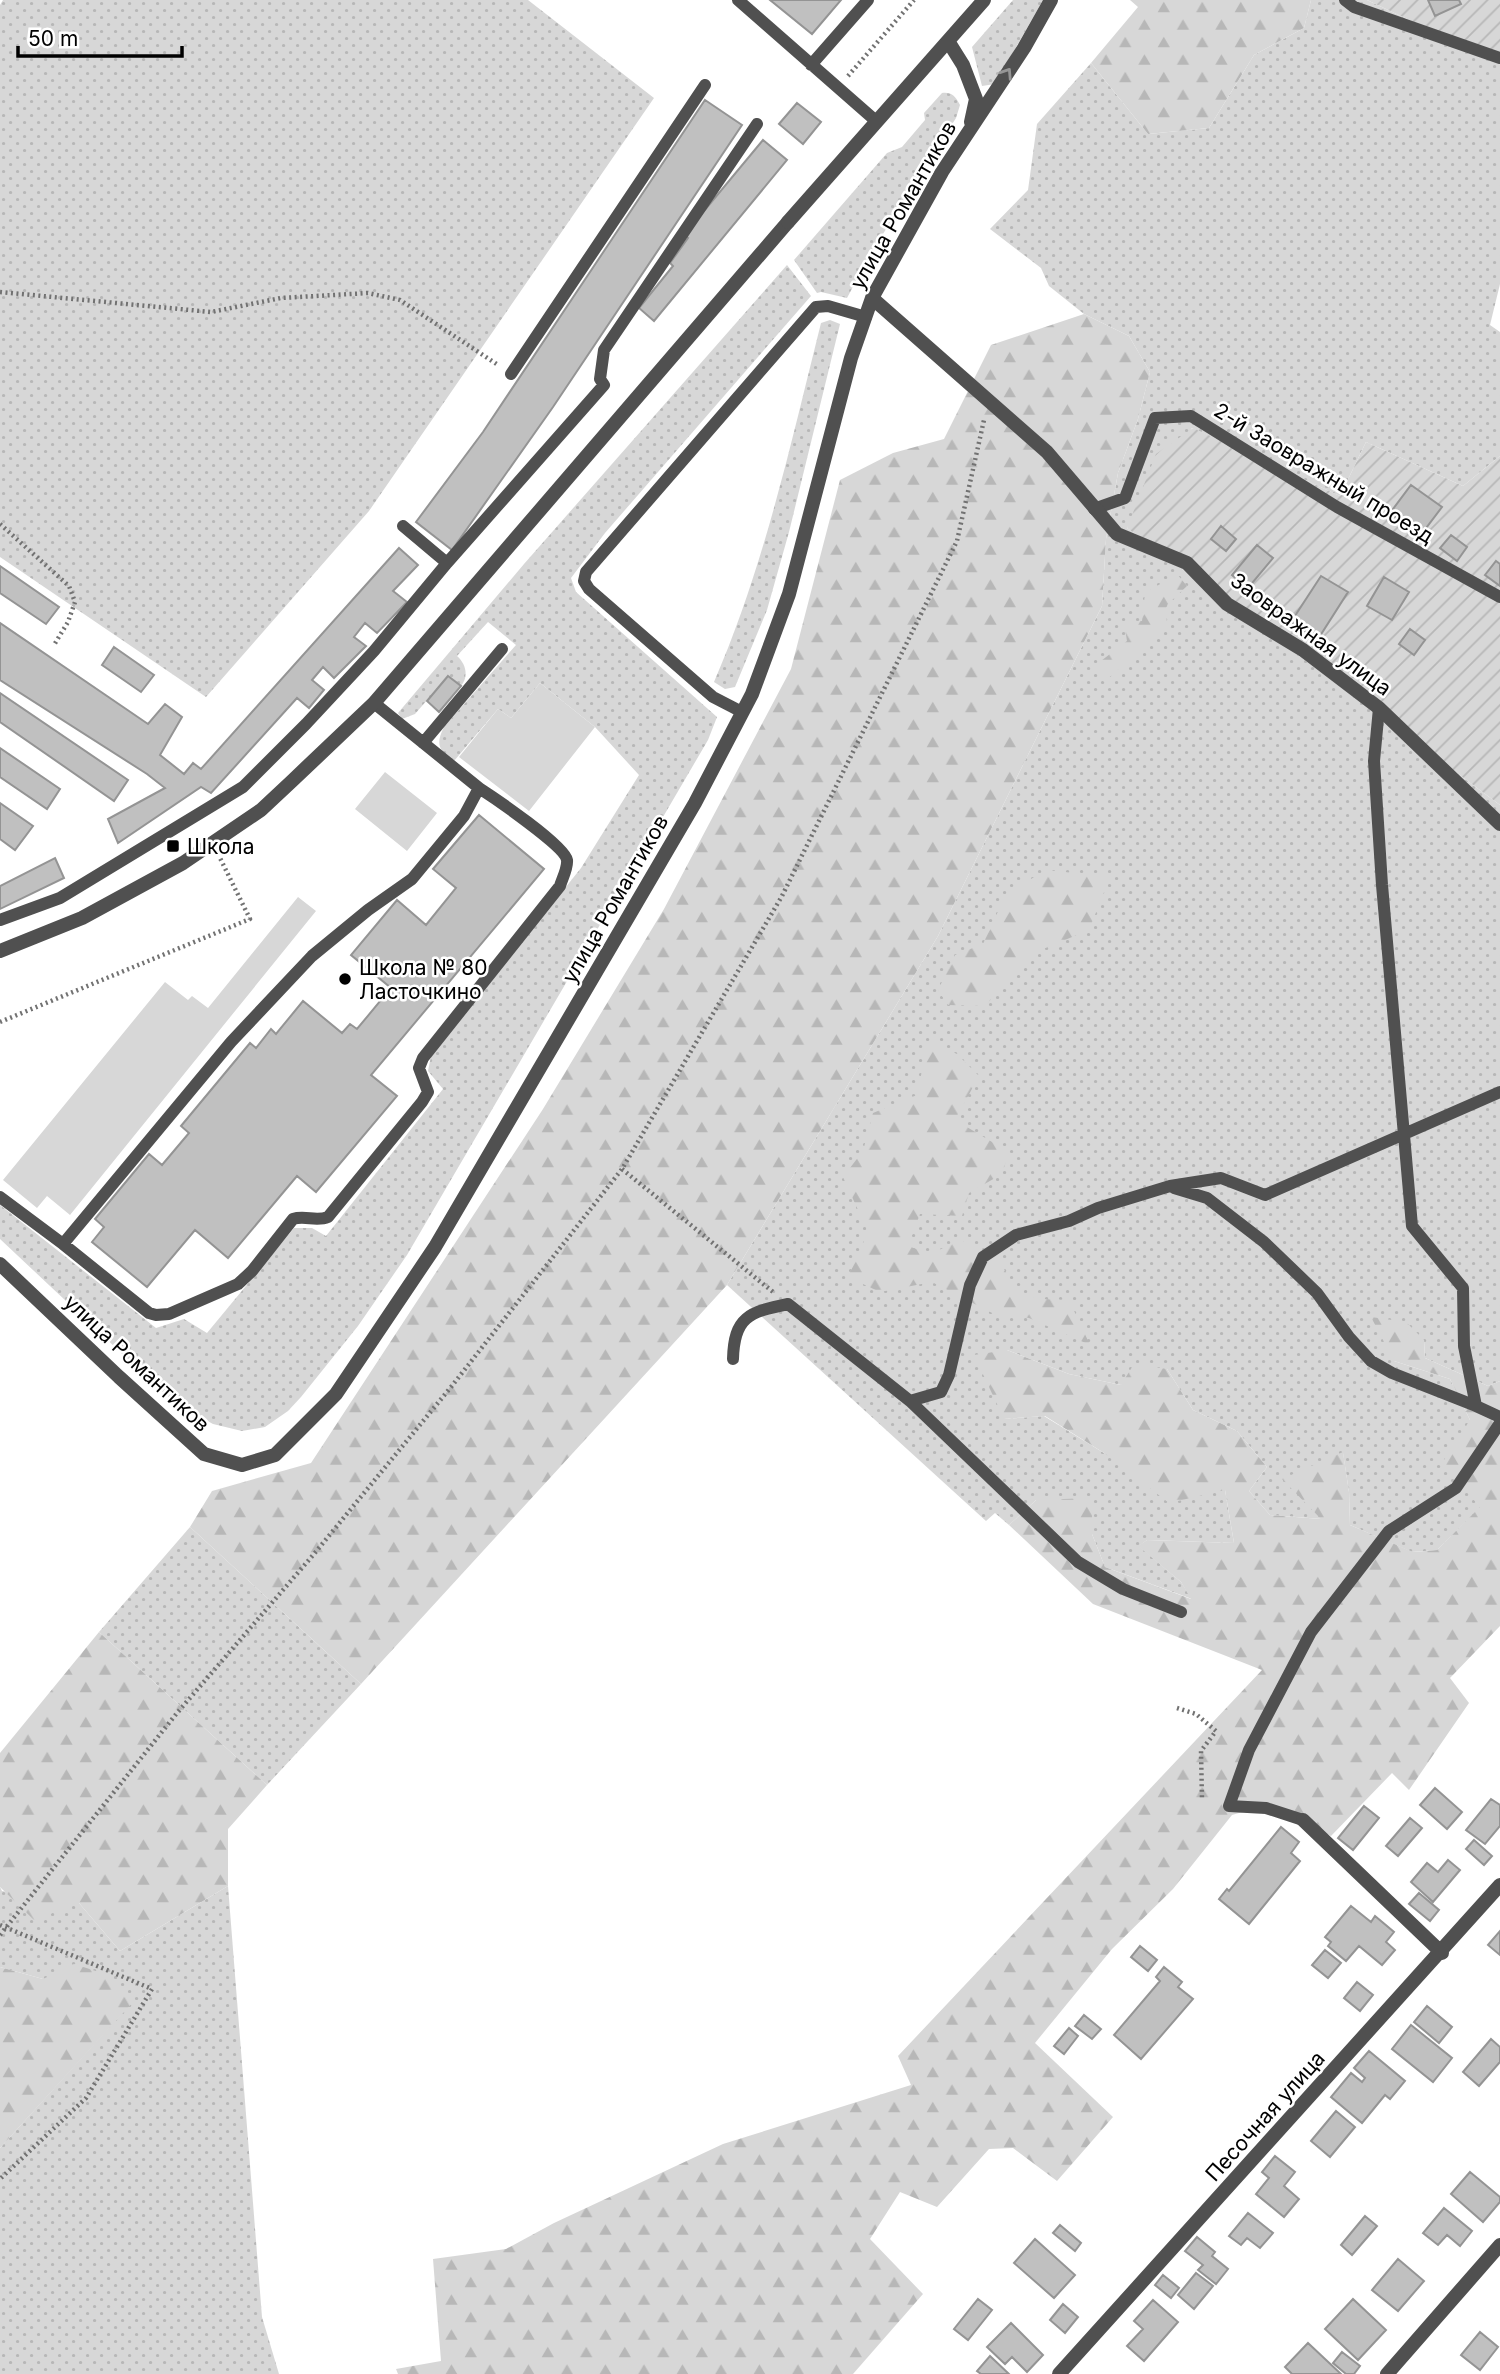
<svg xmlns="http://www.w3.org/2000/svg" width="1500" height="2374" viewBox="0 0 1500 2374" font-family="Inter,sans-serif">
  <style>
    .grass { fill: url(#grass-dots) }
    .forest { fill: url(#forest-firs) }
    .garden { fill: url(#garden-furrows) }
    .pitch { fill: #d7d7d7 }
    .building { fill: #c0c0c0; stroke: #949494; stroke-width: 2 }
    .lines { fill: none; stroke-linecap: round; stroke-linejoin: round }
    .path { stroke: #727272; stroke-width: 4.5; stroke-dasharray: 2 3.5; stroke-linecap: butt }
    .service { stroke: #505050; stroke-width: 12 }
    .pedestrian { stroke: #505050; stroke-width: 14 }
    .minor { stroke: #505050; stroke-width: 14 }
    .oneway { stroke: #969696 }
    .poi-dot { fill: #000; stroke: #fff; stroke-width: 2.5 }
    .labels { text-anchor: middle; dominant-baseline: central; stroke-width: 5; stroke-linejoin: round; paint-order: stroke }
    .street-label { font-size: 21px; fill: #000; stroke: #fff }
    .poi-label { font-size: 21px; fill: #000; stroke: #fff; text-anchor: start }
  </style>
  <defs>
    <pattern id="grass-dots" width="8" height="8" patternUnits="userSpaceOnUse" patternTransform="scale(1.75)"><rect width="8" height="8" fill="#d7d7d7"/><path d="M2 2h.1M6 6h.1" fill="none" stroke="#b7b7b7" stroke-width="1.8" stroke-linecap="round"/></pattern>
    <pattern id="forest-firs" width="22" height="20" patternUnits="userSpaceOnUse" patternTransform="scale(1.75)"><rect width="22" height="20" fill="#d7d7d7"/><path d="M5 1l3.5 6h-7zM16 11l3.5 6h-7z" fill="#b7b7b7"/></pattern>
    <pattern id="garden-furrows" width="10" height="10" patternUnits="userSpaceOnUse" patternTransform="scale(1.75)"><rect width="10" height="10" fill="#d7d7d7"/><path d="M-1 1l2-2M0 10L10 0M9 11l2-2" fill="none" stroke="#b7b7b7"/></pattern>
  </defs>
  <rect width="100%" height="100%" fill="#fff"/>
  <path class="grass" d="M3 0H528L654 98 369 511 206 697 0 557V5Z
    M1013 0H1043L995 84 982 86 972 47Z
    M1311 0H1367L1500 63V284L1490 325 1500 332V456L1463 486 1366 442 1340 496 1192 428 1127 528 1500 805V1381L1488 1386 1425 1358 1424 1340 1394 1361 1450 1379 1470 1420 1473 1498 1481 1507 1437 1550 1412 1552 1350 1525 1349 1492 1343 1453 1322 1519 1270 1515 1249 1491 1267 1467 1237 1431 1193 1410 1167 1369 1121 1385 1069 1374 1007 1350 1004 1419 1044 1416 1104 1453 1225 1490 1234 1543 1147 1540 1139 1546 1181 1582 1192 1599 1105 1567 1092 1534 1036 1500 1009 1525 995 1513 986 1521 727 1285 938 936 1102 606 1106 539 1118 473 1138 419 1150 372 1129 336 1084 314 1049 286 1041 268 990 229 1028 190 1037 124 1091 63 1148 134 1209 128 1254 55 1304 28Z
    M942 93C952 92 955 96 960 105L956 118 871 253 847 298 821 292 817 293 794 260 887 153 902 147 925 120 924 113Z
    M787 265 811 296 605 533 571 578 576 592 717 717 708 740 407 1255 358 1326 301 1397 288 1411 275 1420 265 1427 242 1431 213 1424 182 1407 167 1396 0 1239V1205L156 1328 184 1319 207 1333 294 1228H312L326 1236 443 1089 428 1071 431 1056 581 868 639 775 595 727 540 683 511 718 498 709 454 761C439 750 435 745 444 727L516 645 488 622 457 656C466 664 469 676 461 686L448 676 415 714 402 719 398 713 524 564Z
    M830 320 840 324 789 532 767 610 735 687 725 689 714 682C764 567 791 443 821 323Z
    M190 1527 361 1684 267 1785 99 1632Z
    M228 1886 262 2317 279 2374H0V2148L134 2000 43 1979 0 1967V1887L2 1891 79 1903 120 1951Z"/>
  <path class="forest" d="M1130 0H1311L1304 28 1254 55 1209 128 1148 134 1091 63 1138 7Z
    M1084 314 1129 336 1150 372 1138 419 1118 473 1106 539 1102 606 938 936 727 1285 361 1684 190 1527 212 1491 311 1463 543 1109 664 909 791 669 840 480 893 453 944 439 991 345Z
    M1177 574 1187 586 1166 606 1167 627 1104 682 1097 664 1127 641 1124 622 1142 621 1145 593Z
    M1046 870 1110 877 1089 930 1031 954 985 1006 948 1005 938 990 955 955 983 944 1006 894Z
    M928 1041 957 1054 979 1076 955 1120 1009 1152 1002 1174 969 1193 962 1216 920 1214 908 1246 930 1254 961 1240 997 1257 1017 1291 1039 1299 1069 1300 1090 1345 1029 1318 996 1315 932 1282 880 1292 848 1277 868 1232 843 1177 863 1151 873 1113 917 1095Z
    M1371 1317 1406 1322 1424 1340 1425 1358 1488 1386 1500 1381V1626L1450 1678 1469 1703 1409 1790 1392 1773 1331 1836C1301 1820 1266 1803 1232 1815L1173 1889 1112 1949 1035 2043 1113 2117 1057 2181 1013 2148 989 2149 937 2207 900 2192 870 2239 923 2294 853 2374H398L396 2369 441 2361 433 2259 506 2249 554 2223 723 2144 911 2085 898 2056 1262 1670 1093 1604 1009 1525 1036 1500 1092 1498V1534L1105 1567 1191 1599 1181 1582 1138 1546 1147 1540 1234 1543 1225 1490 1169 1503 1104 1453 1045 1416 1004 1419 974 1355 1007 1350 1069 1374 1121 1385 1134 1364 1167 1369 1193 1410 1237 1431 1267 1467 1249 1491 1270 1515 1321 1519 1282 1479 1343 1452 1349 1492 1350 1525 1413 1552 1437 1550 1480 1507 1442 1463 1470 1420 1450 1379 1394 1361Z
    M99 1632 267 1785 228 1829V1886L120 1951 79 1903 34 1920 0 1887V1753Z
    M74 1964 105 1974 135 2000 0 2148V1967L43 1979Z"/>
  <path class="garden" d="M1367 0H1500V63Z
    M1193 428 1340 496 1366 442 1463 486 1500 456V805L1127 528 1156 454Z"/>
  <path class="pitch" d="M540 683 595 727 529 811 459 757 498 709 511 718Z
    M385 772 437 813 407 851 355 809Z
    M298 897 316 911 70 1215 47 1196 37 1208 3 1180 165 982 188 1000 192 996 208 1008Z"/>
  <path class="building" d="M770 0H841L812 34Z
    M1428 0H1459L1461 4 1435 16Z
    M705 100 742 125 553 407 452 550 416 522 483 432Z
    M797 103 821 122 803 144 779 124Z
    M763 140 787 160 654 321 639 308 673 266 670 263 688 238 684 235Z
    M1411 485 1442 507 1420 536 1390 513Z
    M1221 526 1236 539 1226 551 1211 539Z
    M1451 535 1467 547 1457 561 1440 548Z
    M1257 545 1273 558 1248 588 1232 575Z
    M399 548 418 565 393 591 407 602 377 633 365 623 354 637 366 646 334 678 323 667 312 680 324 690 309 708 297 698 211 793 201 787 118 843 108 819 165 788 147 774 0 680V623L148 724 165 704 182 717 160 755 184 774 193 763 201 769Z
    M1496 561 1500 564V586L1485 575Z
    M0 566 59 607 46 624 0 593Z
    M1321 576 1348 592 1318 639 1291 622Z
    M1384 577 1409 592 1392 620 1367 606Z
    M1410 629 1425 640 1414 655 1399 644Z
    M114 647 154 675 141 692 102 665Z
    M448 676 461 686 439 712 427 701Z
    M0 693 128 780 114 801 0 722Z
    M0 748 60 789 47 809 0 777Z
    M0 803 33 826 15 850 0 839Z
    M479 815 544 869 371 1075 397 1096 316 1192 297 1176 228 1258 195 1230 147 1287 92 1242 104 1227 95 1219 149 1154 162 1165 189 1133 181 1126 250 1043 256 1048 271 1029 276 1034 303 1001 342 1033 350 1024 357 1029 391 988 351 955 397 900 426 925 456 888 433 869Z
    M55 858 64 878 0 909V886Z
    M1435 1788 1462 1812 1447 1829 1420 1805Z
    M1491 1799 1500 1805V1826L1485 1844 1466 1830Z
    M1364 1806 1379 1818 1353 1850 1338 1838Z
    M1410 1818 1422 1828 1398 1856 1386 1846Z
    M1281 1827 1299 1842 1291 1853 1300 1861 1249 1924 1219 1899 1227 1889 1229 1891Z
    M1474 1840 1492 1856 1484 1865 1466 1849Z
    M1448 1860 1460 1870 1433 1902 1411 1882 1427 1863 1438 1872Z
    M1419 1893 1439 1910 1430 1921 1409 1904Z
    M1351 1906 1371 1922 1375 1916 1394 1932 1386 1942 1395 1950 1382 1965 1359 1946 1346 1961 1328 1946 1331 1942 1325 1937Z
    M1500 1931V1955L1488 1945Z
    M1140 1946 1157 1960 1148 1971 1131 1957Z
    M1325 1950 1341 1963 1328 1978 1312 1965Z
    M1164 1967 1182 1982 1178 1987 1193 1999 1141 2059 1114 2035 1160 1981 1156 1977Z
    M1357 1982 1373 1995 1360 2011 1344 1998Z
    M1427 2006 1452 2027 1439 2043 1414 2022Z
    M1084 2015 1101 2029 1092 2039 1075 2026Z
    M1411 2025 1452 2058 1433 2082 1392 2049Z
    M1069 2028 1078 2036 1064 2054 1054 2046Z
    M1491 2039 1500 2047V2062L1479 2086 1463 2072Z
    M1369 2051 1405 2081 1390 2099 1385 2095 1362 2123 1331 2097 1351 2073 1362 2082 1365 2078 1354 2068Z
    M1336 2111 1355 2127 1330 2157 1311 2141Z
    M1275 2156 1295 2172 1284 2186 1299 2199 1284 2217 1256 2194 1269 2178 1262 2172Z
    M1470 2172 1500 2197V2202L1483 2222 1451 2194Z
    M1444 2208 1472 2231 1460 2246 1447 2235 1438 2245 1423 2233Z
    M1248 2213 1273 2233 1260 2248 1247 2238 1241 2245 1229 2236Z
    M1365 2216 1377 2226 1352 2255 1341 2245Z
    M1060 2225 1081 2243 1075 2251 1053 2233Z
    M1197 2237 1215 2252 1212 2256 1228 2269 1216 2284 1198 2270 1203 2265 1185 2251Z
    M1035 2239 1075 2275 1054 2298 1014 2263Z
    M1398 2259 1424 2281 1398 2311 1372 2290Z
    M1196 2273 1213 2286 1194 2309 1178 2295Z
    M1163 2275 1179 2288 1171 2298 1155 2285Z
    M978 2299 992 2310 968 2340 954 2329Z
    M1353 2299 1386 2330 1358 2360 1325 2329Z
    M1153 2300 1178 2322 1144 2361 1127 2346 1143 2329 1134 2321Z
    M1063 2304 1078 2317 1065 2333 1050 2320Z
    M1011 2323 1043 2355 1027 2372 1012 2357 1005 2364 987 2347Z
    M1480 2332 1498 2347 1480 2370 1461 2355Z
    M1308 2343 1341 2374H1292L1285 2367Z
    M1342 2352 1360 2366 1354 2374H1346L1333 2363Z
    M990 2356 1009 2374H981L977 2371Z"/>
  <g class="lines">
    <path class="path" d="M848 76 914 0
      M0 292 211 312 281 298 368 293 400 300 498 365
      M0 524 69 586 75 602 68 622 54 645
      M0 1022 250 919 220 858
      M622 1169 773 1292
      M1177 1708 1196 1714 1216 1731 1201 1751 1202 1800
      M0 1925 152 1989 86 2098 0 2179
      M0 1935 177 1713 314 1554 451 1387 622 1169 782 896 957 541 984 420"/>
    <path class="service" d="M738 0 876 121
      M1345 0 1354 7 1500 58
      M811 65 868 0
      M511 374 705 85
      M1094 509 1125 498 1155 418 1191 416 1337 507 1500 597
      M403 526 447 563
      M1379 708 1374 761 1382 885 1412 1226 1463 1288 1464 1346 1476 1406 1500 1417
      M742 712 713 697 589 589 584 581 586 572 816 307 828 306 866 317
      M423 743 502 649
      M0 920 60 898 243 787 306 724 374 651 447 563 604 385 600 379 604 350 757 124
      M1174 1188 1207 1198 1264 1242 1317 1293 1349 1337 1371 1361 1392 1373 1476 1406
      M0 1197 63 1244 231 1042 312 956 368 910 412 879 464 816 479 788 374 703
      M63 1244 149 1313 156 1315 169 1314 238 1284 252 1271 293 1219C305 1215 316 1222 328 1217L422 1102 428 1092 419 1068 423 1058 560 886C562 879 568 868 567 860 565 846 493 797 479 788
      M733 1359C734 1317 749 1312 788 1304L910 1401 1078 1562 1123 1589 1181 1612
      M910 1401 941 1392 949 1375 970 1285 983 1257 1016 1235 1069 1221 1098 1208 1170 1186 1221 1178 1265 1195 1500 1092
      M1303 1820 1266 1808 1229 1806 1249 1750 1311 1632 1389 1531 1456 1488 1500 1423"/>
    <path class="pedestrian" d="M0 951 82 918 183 863 261 810 292 781 374 703 788 222"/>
    <path class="minor" d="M948 41 963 65 976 99 971 122
      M788 222 984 0
      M872 298 1047 452 1117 534 1187 563 1227 604 1303 650 1379 708 1500 824
      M0 1264 119 1377 204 1454 242 1465 275 1455 336 1394 435 1247 695 803 752 694 789 594 851 358 872 298 942 172 1024 48 1051 0
      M1303 1820 1442 1953
      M1059 2374 1500 1885
      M1387 2374 1500 2245"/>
  </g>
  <defs><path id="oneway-chevron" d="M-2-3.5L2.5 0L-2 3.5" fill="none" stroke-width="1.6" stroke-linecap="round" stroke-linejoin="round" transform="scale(1.75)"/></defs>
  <use class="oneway" href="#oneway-chevron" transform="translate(1007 73) rotate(-57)"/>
  <g class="poi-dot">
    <rect x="166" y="839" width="14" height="14" rx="3.5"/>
    <circle cx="345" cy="979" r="7"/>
  </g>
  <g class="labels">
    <g class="street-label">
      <text transform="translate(903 205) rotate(-60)">улица Романтиков</text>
      <text transform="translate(1324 473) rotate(31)">2-й Заовражный проезд</text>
      <text transform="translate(1311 634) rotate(36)">Заовражная улица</text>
      <text transform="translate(615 899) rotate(-60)">улица Романтиков</text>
      <text transform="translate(137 1363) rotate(43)">улица Романтиков</text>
      <text transform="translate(1265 2116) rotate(-48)">Песочная улица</text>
    </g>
    <g class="poi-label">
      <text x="187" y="846">Школа</text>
      <text x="359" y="967">Школа № 80<tspan x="359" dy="24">Ласточкино</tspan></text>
    </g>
  </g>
  <path d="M18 46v10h164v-10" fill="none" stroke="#000000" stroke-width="3.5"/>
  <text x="28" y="46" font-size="21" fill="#000000" stroke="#ffffff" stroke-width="5" paint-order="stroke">50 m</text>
</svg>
